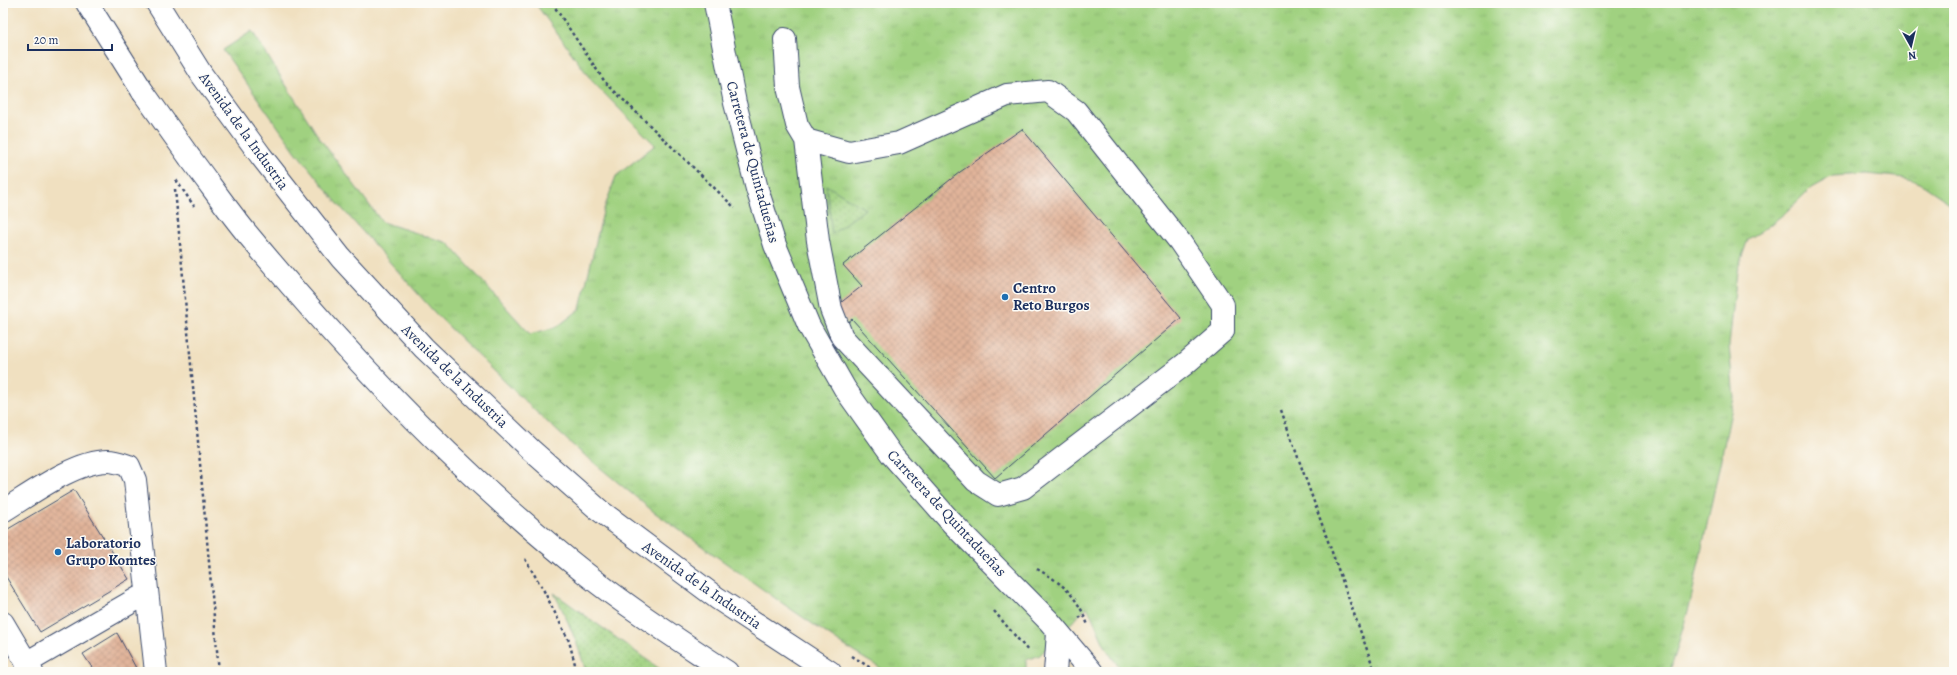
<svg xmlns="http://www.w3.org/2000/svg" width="1957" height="675" viewBox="0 0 1957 675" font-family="Alegreya,serif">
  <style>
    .grass { fill: url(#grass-tufts); stroke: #5e806f }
    .garden { fill: url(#garden-dots); stroke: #5e806f }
    .building { fill: url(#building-cross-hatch) }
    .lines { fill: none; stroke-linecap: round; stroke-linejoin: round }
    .minor-casing { stroke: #3b4a6d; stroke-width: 24 }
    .major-casing { stroke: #3b4a6d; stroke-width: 24 }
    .path { stroke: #3b4a6d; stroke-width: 2.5; stroke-dasharray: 3 3; stroke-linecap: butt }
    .minor { stroke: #fff; stroke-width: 22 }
    .major { stroke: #fff; stroke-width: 22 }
    .major-bridge-casing { stroke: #3b4a6d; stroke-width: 24; stroke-linecap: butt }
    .path-bridge { stroke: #3b4a6d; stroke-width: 2.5; stroke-dasharray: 3 3; stroke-linecap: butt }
    .major-bridge { stroke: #fff; stroke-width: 22 }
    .poi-dot { fill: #1f6fb2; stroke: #fdfcf7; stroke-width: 1.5 }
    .labels { text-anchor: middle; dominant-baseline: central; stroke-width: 3; stroke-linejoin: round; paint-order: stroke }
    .street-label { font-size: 15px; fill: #1b2f5e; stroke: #fdfcf7 }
    .poi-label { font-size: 15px; font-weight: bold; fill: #1b2f5e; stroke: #fdfcf7; text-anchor: start }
  </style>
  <defs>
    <pattern id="grass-tufts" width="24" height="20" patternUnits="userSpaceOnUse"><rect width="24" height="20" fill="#a0d180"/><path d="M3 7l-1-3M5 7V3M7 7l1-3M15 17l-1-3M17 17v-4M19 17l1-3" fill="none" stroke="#89b471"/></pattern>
    <pattern id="garden-dots" width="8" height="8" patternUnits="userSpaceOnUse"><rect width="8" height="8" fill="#a0d180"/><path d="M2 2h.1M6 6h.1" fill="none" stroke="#89b471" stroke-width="1.8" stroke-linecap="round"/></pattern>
    <pattern id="building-cross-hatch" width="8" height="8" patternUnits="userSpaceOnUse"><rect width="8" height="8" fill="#e1b49a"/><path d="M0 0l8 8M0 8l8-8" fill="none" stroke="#c09b87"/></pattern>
  </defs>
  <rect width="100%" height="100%" fill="#fdfcf7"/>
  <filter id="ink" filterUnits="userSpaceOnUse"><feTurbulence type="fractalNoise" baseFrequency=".025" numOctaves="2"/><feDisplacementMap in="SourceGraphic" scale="8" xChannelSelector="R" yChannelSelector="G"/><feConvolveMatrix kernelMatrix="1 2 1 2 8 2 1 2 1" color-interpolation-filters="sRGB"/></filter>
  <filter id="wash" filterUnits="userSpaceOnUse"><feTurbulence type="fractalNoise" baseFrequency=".012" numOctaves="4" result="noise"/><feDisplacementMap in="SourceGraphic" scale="16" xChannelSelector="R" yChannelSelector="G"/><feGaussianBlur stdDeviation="0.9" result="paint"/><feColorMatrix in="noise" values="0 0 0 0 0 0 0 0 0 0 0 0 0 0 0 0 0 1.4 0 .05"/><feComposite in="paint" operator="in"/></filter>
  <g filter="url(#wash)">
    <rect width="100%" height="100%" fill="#f0e0c0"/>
    <path class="grass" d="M535 3H1954V203L1951 204 1920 183 1905 178 1867 174 1833 176 1811 188 1785 213 1762 231 1748 239 1737 271 1729 346 1734 398 1690 604 1670 672H1125C1102 651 1101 632 1087 607L1040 655 1026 660V672H887L855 653 782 603 654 512 576 448 533 409 436 314 338 204 296 152 223 50 252 31 318 136 382 222 448 243 530 334 557 327 580 309 603 212 616 176 655 145 592 81Z"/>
    <path class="garden" d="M826 185 865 209 832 234Z
      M554 593 664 672H586C578 644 567 618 554 593Z"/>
    <g id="blocks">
      <path class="building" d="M1022 129 1181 318 995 478 852 319 847 323 834 308 862 286 843 265 960 172Z
        M74 490 129 579 40 632 3 572V532Z
        M117 633 136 668 129 672H95L83 654Z"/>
    </g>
  </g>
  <g filter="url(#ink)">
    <use href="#blocks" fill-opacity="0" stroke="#3b4a6d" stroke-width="1"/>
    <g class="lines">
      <g class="minor-casing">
        <path id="minor" d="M715 3 735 103 757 189 775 245 809 326 845 389 892 455 952 523 1049 621 1092 672
          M785 39 788 87 797 125 806 140 818 241 831 309 842 337 976 481 998 495 1023 488 1185 364 1223 331V305L1180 242 1076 111 1048 91 1007 95 899 143 849 152 806 140
          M3 511C31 494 75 461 108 461 115 461 123 464 129 466L135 480 156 672
          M3 623 32 672
          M26 663 147 593
          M1055 672 1058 633"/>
      </g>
      <g class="major-casing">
        <path id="major" d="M87 3 143 92
          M157 3 202 75 261 156 341 258 424 348 531 450 599 510 717 598 830 672
          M190 158C210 184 228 211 249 236 350 358 461 475 585 573 630 609 679 640 727 672"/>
      </g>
      <path class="path" d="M552 3 605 82 735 208
        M175 189 219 672
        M1281 410 1375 672
        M525 559 544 591 569 641 577 672
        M1037 569C1060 582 1072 591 1084 615
        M994 611 1029 652
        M1079 618 1084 615 1088 625
        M852 656 877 672"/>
      <use href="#minor" class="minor"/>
      <use href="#major" class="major"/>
      <g class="major-bridge-casing">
        <path id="major-bridge" d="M143 92 190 158"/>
      </g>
      <path class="path-bridge" d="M176 180 194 206"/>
      <use href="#major-bridge" class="major-bridge"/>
    </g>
  </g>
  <g class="poi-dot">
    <circle cx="1005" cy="297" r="4"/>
    <circle cx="58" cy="552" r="4"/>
  </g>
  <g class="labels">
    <g class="street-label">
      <text transform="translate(244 131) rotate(54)">Avenida de la Industria</text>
      <text transform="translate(753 162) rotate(75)">Carretera de Quintadueñas</text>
      <text transform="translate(455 376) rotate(44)">Avenida de la Industria</text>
      <text transform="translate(947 513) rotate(47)">Carretera de Quintadueñas</text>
      <text transform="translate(702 585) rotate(35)">Avenida de la Industria</text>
    </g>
    <g class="poi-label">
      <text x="1013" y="288">Centro<tspan x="1013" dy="17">Reto Burgos</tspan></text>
      <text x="66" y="543">Laboratorio<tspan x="66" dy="17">Grupo Komtes</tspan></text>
    </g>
  </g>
  <rect width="1957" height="675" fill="none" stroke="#fdfcf7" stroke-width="16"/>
  <g transform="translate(1911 46) rotate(172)" stroke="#fdfcf7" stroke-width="3" paint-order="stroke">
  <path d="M0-3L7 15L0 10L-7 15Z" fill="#1b2f5e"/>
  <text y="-6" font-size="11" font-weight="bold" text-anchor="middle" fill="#1b2f5e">N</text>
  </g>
  <path d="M28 44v6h84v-6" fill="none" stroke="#1b2f5e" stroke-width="2"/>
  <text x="34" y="44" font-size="12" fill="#1b2f5e" stroke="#fdfcf7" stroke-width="3" paint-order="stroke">20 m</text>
</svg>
